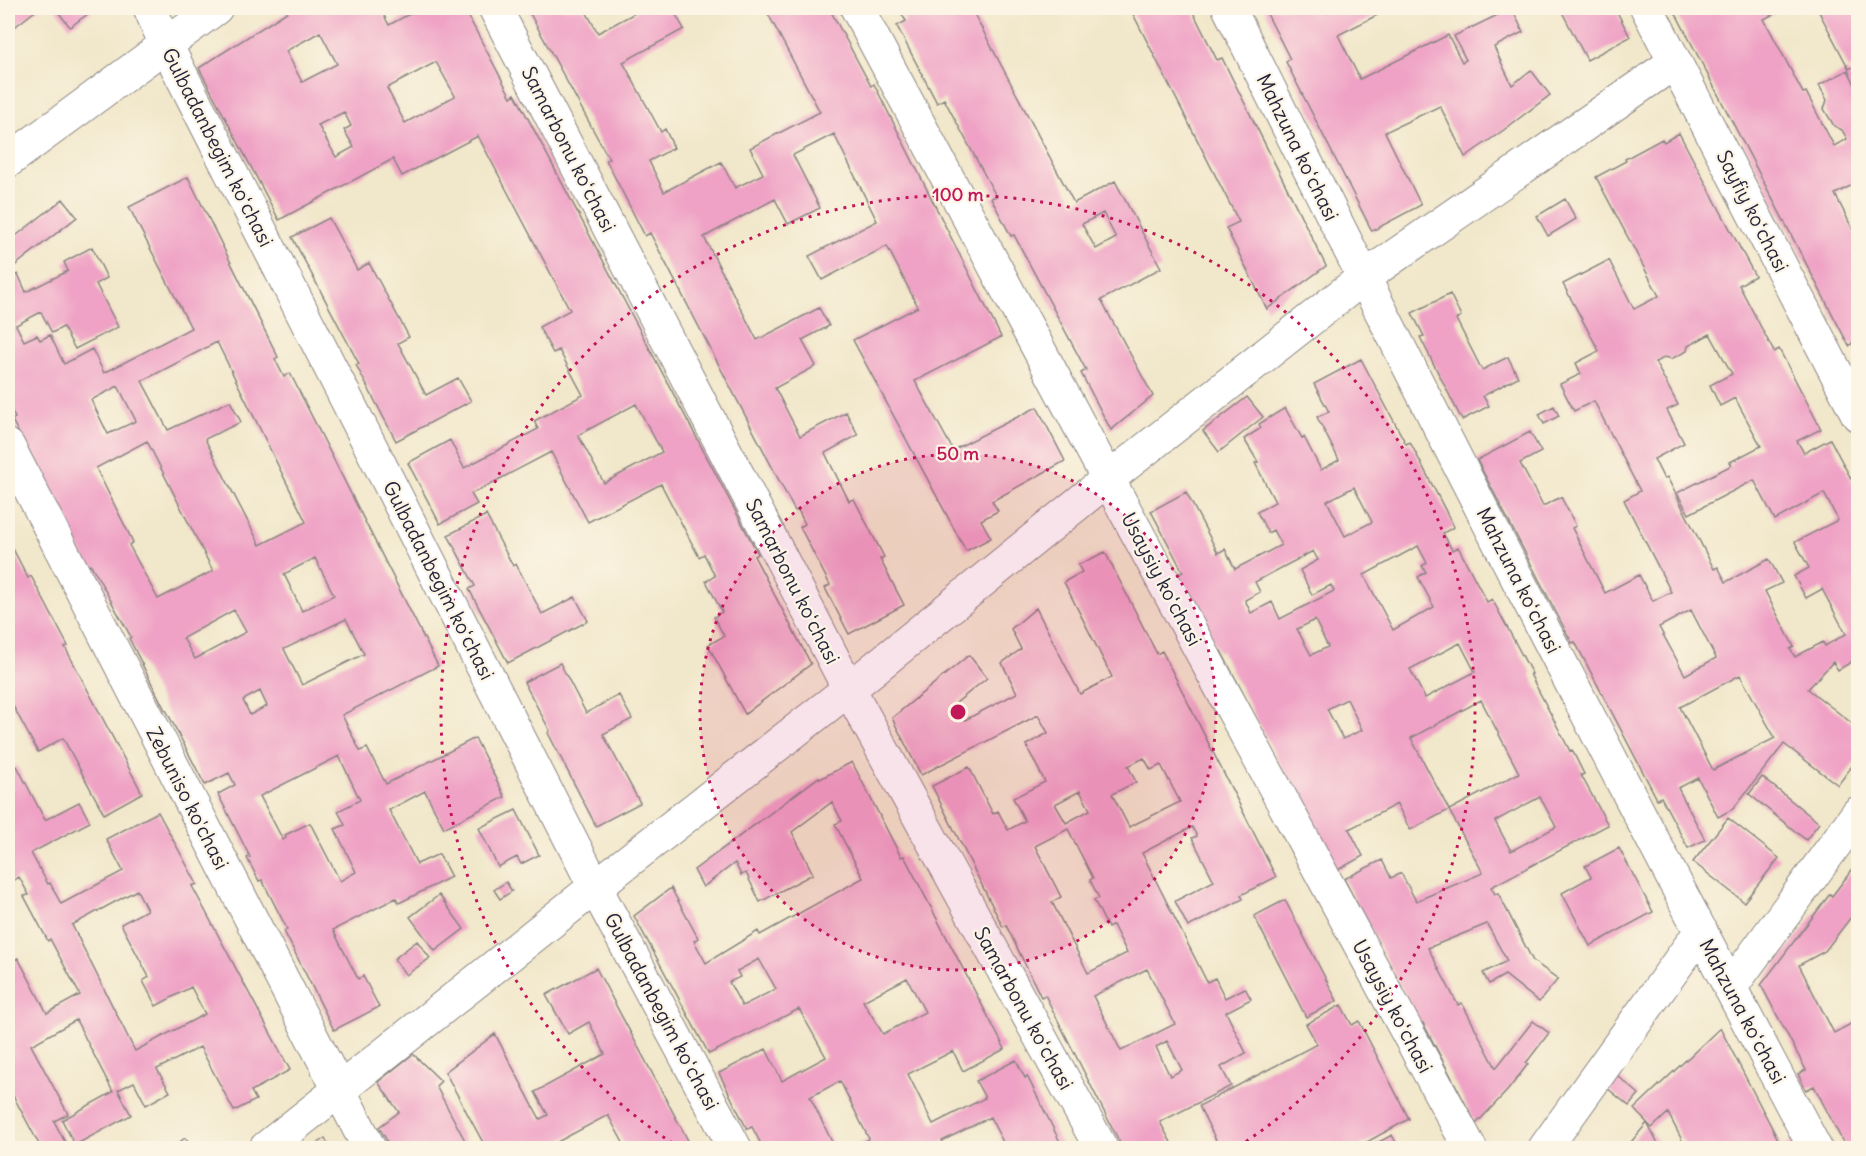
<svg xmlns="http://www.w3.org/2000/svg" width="1866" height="1156" viewBox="0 0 1866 1156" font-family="Delius,sans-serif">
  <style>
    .building { fill: #efa2c5; fill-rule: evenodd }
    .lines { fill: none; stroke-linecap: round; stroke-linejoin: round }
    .street-casing { stroke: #8a8482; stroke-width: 35 }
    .street { stroke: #fff; stroke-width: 33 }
    .ring { fill: none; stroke: #c2185b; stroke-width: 3; stroke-dasharray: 3 6 }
    .labels { text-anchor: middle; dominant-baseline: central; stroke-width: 4.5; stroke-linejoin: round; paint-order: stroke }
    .street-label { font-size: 20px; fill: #22223b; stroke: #fcf5e5 }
    .centre { fill: #c2185b; stroke: #fcf5e5; stroke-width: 3 }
    .ring-label { font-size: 18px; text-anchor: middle; font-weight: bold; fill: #c2185b; stroke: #fcf5e5; stroke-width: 4.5; stroke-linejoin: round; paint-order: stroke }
  </style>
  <rect width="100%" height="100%" fill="#fcf5e5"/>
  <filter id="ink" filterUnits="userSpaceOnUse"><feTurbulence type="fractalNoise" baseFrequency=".0167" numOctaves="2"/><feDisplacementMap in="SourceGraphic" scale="12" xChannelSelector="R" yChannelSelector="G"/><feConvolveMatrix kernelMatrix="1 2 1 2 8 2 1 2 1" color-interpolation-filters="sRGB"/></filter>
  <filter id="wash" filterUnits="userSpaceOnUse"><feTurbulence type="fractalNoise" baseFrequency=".008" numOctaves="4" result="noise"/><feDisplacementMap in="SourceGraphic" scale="24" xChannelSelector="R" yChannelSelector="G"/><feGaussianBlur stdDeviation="1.35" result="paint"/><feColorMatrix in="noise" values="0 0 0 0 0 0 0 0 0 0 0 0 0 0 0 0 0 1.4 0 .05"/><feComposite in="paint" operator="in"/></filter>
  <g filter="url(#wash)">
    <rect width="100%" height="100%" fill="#f1e7ca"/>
    <g id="blocks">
      <path class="building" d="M8 8H39L8 32Z
        M55 8H96L70 27Z
        M293 8H380L389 25 415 11 413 8H464L511 97 515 94 758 554 754 556 811 664 745 714 708 645 724 636 714 617 722 612 706 581 715 576 704 554 699 557 661 484 588 522 551 452 471 494 477 504 440 524 408 463 450 440 464 468 538 429 534 421 583 395 559 350 553 353 539 327 570 310 478 136 402 176 393 159 279 220 199 68ZM320 32 337 64 302 82 286 51ZM436 62 455 96 405 123 387 88ZM344 112 351 126 344 130 354 147 336 157 318 125ZM636 404 662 452 604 483 578 435Z
        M527 8H584L598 33 637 12 635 8H672L684 29 623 62 661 132 665 129 674 148 649 161 664 192 721 162 735 188 763 174 750 148 820 112 765 8H829L871 86 874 84 1001 337 915 381 953 450 1037 407 1065 461 992 501 998 511 981 520 991 538 966 551 853 340 918 307 887 246 822 280 809 256 877 221 834 134 793 155 820 208 788 224 775 199 704 237 757 340 819 308 829 326 802 340 816 366 775 388 800 436 846 412 858 435 825 453 849 501 854 499 884 557 880 559 904 605 849 634 825 588 830 585 800 527 805 524 798 510 795 511 650 233 645 236 606 160 609 159Z
        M898 8H971L1074 203 1115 181 1161 268 1101 300 1153 396 1111 430 1081 373 1086 370 1014 235 1011 236 991 198 996 196 944 99 937 103 897 26 906 21ZM1103 213 1116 238 1096 249 1082 224Z
        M1130 8H1191L1217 60 1222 58 1326 266 1267 309 1226 228 1239 222Z
        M1264 8H1323L1326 13 1337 8H1391L1338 35 1360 79 1448 35 1462 62 1466 60 1454 36 1512 8 1523 32 1494 47 1512 85 1531 70 1550 95 1501 132 1465 157 1440 106 1385 132 1421 205 1372 231 1286 62 1290 59Z
        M1560 8H1615L1630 37 1587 60Z
        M1673 8H1786L1764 19 1803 93 1806 92 1834 146 1847 139 1842 130 1834 126 1824 109 1827 100 1819 85 1848 70 1858 91V182L1835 194 1858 240V353L1853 343 1849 346Z
        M1817 8H1858V64L1849 69Z
        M1679 133 1755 276 1739 285 1774 352 1779 349 1821 429 1797 441 1804 453 1830 439 1858 492V658L1838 670 1833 662 1808 689 1858 728V758L1838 785 1784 744 1733 809 1718 817 1698 778 1678 788 1705 840 1688 848 1661 797 1657 799 1575 642 1572 643 1477 460 1530 432 1541 452 1520 463 1543 506 1561 497 1576 526 1572 528 1605 593 1639 575 1653 601 1671 592 1624 500 1640 491 1594 401 1574 411 1560 384 1581 374 1576 363 1599 351 1563 284 1609 260 1634 309 1659 296 1596 177 1626 161 1625 159 1662 139 1664 142ZM1710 334 1732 374 1710 385 1720 406 1735 398 1761 446 1730 462 1732 465 1677 493 1689 514 1754 480 1775 520 1824 493 1838 520 1795 542 1809 568 1794 576 1806 598 1822 589 1846 634 1825 646 1823 642 1795 657 1790 649 1794 647 1765 591 1782 583 1769 559 1726 582 1718 567 1714 569 1667 477 1664 479 1654 459 1684 443 1667 410 1678 405 1655 362 1666 357 1671 359 1687 351 1688 346ZM1691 610 1716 658 1685 675 1659 627ZM1740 675 1775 738 1713 770 1680 707Z
        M188 177 278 357 275 359 284 377 290 373 438 666 342 715 360 751 367 748 386 784 475 738 505 797 444 828 425 791 389 810 417 864 439 854 451 877 399 903 396 898 333 930 358 979 363 976 379 1007 334 1030 284 931 287 929 262 880 259 881 247 858 250 857 218 794 235 785 229 773 205 785 166 710H165L129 638 131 637 91 565 88 566 49 492 12 420 15 418 8 403V279L18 274 26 292 68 271 64 262 92 247 107 278 96 284 118 327 75 349 63 327 52 333 41 312 16 325 24 341 37 335 40 340 50 335 64 364 92 349 104 373 191 328 129 207ZM217 342 306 522 260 545 205 439 241 422 230 401 168 430 142 381ZM118 386 136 421 108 434 91 400ZM147 441 213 571 158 599 129 545 133 542 96 468ZM315 558 334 595 302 611 284 574ZM234 610 246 632 195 659 183 638ZM346 619 364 654 302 685 284 649ZM260 691 267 706 250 715 243 700ZM339 756 360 800 338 811 345 825 335 829 356 872 340 881 310 823 285 835 286 838 283 840 260 796Z
        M63 199 77 217 8 271V242Z
        M1565 199 1576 219 1548 236 1537 216Z
        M329 218 357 270 369 263 409 337 398 343 426 395 458 378 471 401 396 441 356 365 359 364 292 237Z
        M1450 294 1461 316 1456 319 1482 370 1508 357 1518 377 1483 396 1489 406 1462 420 1420 337 1424 336 1412 313Z
        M1361 359 1406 444 1410 442 1454 527 1443 533 1452 550 1458 547 1487 602 1492 599 1532 674H1530L1570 751 1572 750 1584 774 1581 775 1608 825 1491 887 1495 894 1498 893 1533 961 1558 979 1539 1002 1505 975 1489 984 1483 973 1507 961 1487 924 1428 948 1458 1005 1462 1003 1496 1068 1533 1021 1549 1033 1526 1063 1528 1064 1508 1090 1476 1124 1423 1023 1421 1025 1344 879 1382 860 1391 878 1401 873 1416 901 1483 873 1449 810 1519 773 1481 700 1411 738 1449 810 1410 830 1397 804 1349 829 1363 856 1336 871 1221 651 1219 652 1178 574 1183 572 1151 511 1186 492 1218 553 1225 549 1235 569 1281 545 1273 530 1268 533 1257 512 1275 502 1255 463 1258 462 1244 439 1261 428 1259 424 1285 408 1302 438 1304 437 1321 470 1339 460 1317 417 1329 412 1314 384ZM1354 487 1372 522 1345 536 1327 501ZM1418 546 1427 563 1422 566 1426 572 1418 577 1434 607 1393 630 1364 575ZM1313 551 1318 560 1300 570 1312 595 1331 585 1334 591 1280 619 1272 602 1251 613 1245 600 1260 592 1255 582ZM1315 620 1328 647 1311 655 1297 629ZM1460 643 1475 672 1425 698 1410 669ZM1347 699 1362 730 1343 739 1327 709ZM1540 797 1556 827 1511 851 1495 821Z
        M1247 397 1263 417 1219 452 1203 431Z
        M1554 406 1559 416 1544 424 1539 414Z
        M486 515 513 566 516 564 542 614 575 597 588 621 508 663 469 589 475 586 448 535Z
        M8 539 28 578 31 576 68 646 65 647 142 793 104 814 63 738 38 752 12 704 8 707Z
        M1105 552 1157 654 1162 651 1276 877 1241 895 1243 899 1188 927 1175 901 1214 881 1192 838 1197 836 1192 827 1142 853 1207 982 1215 978 1225 998 1245 988 1251 999 1226 1012 1246 1053 1221 1067 1231 1086 1160 1122 1174 1148H1121L1119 1144 1120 1143 1045 995 1041 997 1006 925 1003 927 932 786 969 767 993 814 998 811 1008 830 1025 821 1013 798 1045 782 1026 745 1048 733 1038 715 921 775 892 718 969 655 987 678 956 703 965 720 1017 693 1002 663 1021 649 1011 629 1036 608 1080 694 1112 677 1064 582 1082 572 1078 565ZM1144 758 1151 770 1161 765 1180 802 1129 827 1112 794 1136 782 1128 766ZM1080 791 1090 810 1066 823 1055 804ZM1068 829 1093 878 1090 880 1099 898 1094 900 1108 928 1113 925 1127 953 1088 973 1052 902 1061 897 1035 846ZM1147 969 1175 1024 1121 1051 1093 996ZM1167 1041 1182 1070 1170 1076 1156 1047Z
        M560 663 586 713 619 695 632 719 603 734 640 803 596 826 548 733 550 731 524 682Z
        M8 755 14 768 17 766 45 820 79 802 90 822 31 853 48 884 50 883 61 904 123 871 106 839 158 812 197 884 192 886 290 1070 251 1091 256 1100 234 1111 200 1047 157 1069 170 1092 146 1105 134 1082 118 1090 131 1115 75 1145 62 1120 113 1092 76 1020 31 1045 68 1114 54 1121 68 1148H41L8 1086V963L18 958 47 1013 80 995 50 939 48 941 24 896 29 895 19 877 8 884ZM137 890 147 910 121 924 149 977 143 981 156 1006 191 987 205 1014 135 1051 72 925Z
        M852 762 901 857 904 856 1005 1049 963 1071 953 1051 908 1074 933 1124 985 1098 976 1081 1016 1060 1025 1078 1027 1076 1063 1148H1006L990 1117 942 1141 946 1148H851L869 1139 840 1081 810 1097 835 1148H763L752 1127 747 1129 719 1073 766 1049 782 1081 826 1057 799 1009 709 1054 634 916 671 888 698 938 694 941 706 963 758 931 760 935 863 878 835 824 842 821 832 802 792 832 813 874 760 902 746 873 741 875 735 863 703 887 694 870 819 777 820 779ZM759 959 776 989 742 1006 729 982 740 977 737 971ZM907 978 925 1012 883 1034 863 1001Z
        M1762 777 1819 823 1806 840 1749 794Z
        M516 810 539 855 521 864 517 857 498 867 479 828Z
        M1728 818 1779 858 1744 902 1693 862Z
        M1619 848 1653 912 1590 946 1562 893 1591 877 1585 866Z
        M1858 862V908L1825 951 1799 965 1834 1033 1858 1020V1148H1846L1814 1086 1806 1090 1798 1074 1806 1070 1761 985 1830 894 1832 896Z
        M506 882 512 891 500 899 494 890Z
        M439 895 464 929 435 951 410 917Z
        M1285 900 1337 1001 1306 1017 1254 916Z
        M417 941 430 958 406 975 394 959Z
        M596 968 692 1148H626L608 1115 546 1148H494L492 1146 486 1148 445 1072 495 1034 540 1119 548 1115 535 1092 605 1054 589 1022 568 1034 546 995Z
        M1341 1005 1352 1025 1359 1021 1409 1119 1356 1148H1220L1199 1106 1317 1044 1306 1024Z
        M1720 1028 1782 1147 1795 1140 1799 1148H1686L1668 1113 1652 1128 1634 1109Z
        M413 1054 441 1081 436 1086 469 1148H391L379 1127 399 1112 378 1082Z
        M1611 1070 1639 1094 1629 1106 1601 1083Z
        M1647 1123 1660 1148H1626Z
        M1392 1135 1399 1148H1377L1375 1144Z
        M185 1138 193 1148H174L173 1147Z
        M325 1138 330 1148H311Z"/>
    </g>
  </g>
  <g filter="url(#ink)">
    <use href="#blocks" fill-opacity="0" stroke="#8a8482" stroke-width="1.5"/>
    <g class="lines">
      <g class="street-casing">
        <path id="street" d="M150 8 166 45 595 887 735 1148
          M495 8 849 689 1101 1148
          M857 8 1108 479 1470 1148
          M1229 8C1419 391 1615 771 1815 1148
          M1647 8 1858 415
          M8 161 216 8
          M8 446 369 1148
          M1730 988 1858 813
          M266 1148 595 887 849 689 1108 479 1363 278 1675 62
          M1545 1148 1701 931"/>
      </g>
      <use href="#street" class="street"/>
    </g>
  </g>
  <circle cx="958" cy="712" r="258" fill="#c2185b" fill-opacity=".12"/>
  <g class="ring">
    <circle cx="958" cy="712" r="258"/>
    <path d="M680 1148A517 517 0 1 1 1236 1148"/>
  </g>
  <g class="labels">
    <g class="street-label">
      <text transform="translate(218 147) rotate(63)">Gulbadanbegim koʻchasi</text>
      <text transform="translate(1298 147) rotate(64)">Mahzuna koʻchasi</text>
      <text transform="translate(569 149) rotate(63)">Samarbonu koʻchasi</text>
      <text transform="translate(1753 211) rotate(63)">Sayfiy koʻchasi</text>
      <text transform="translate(1162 579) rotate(62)">Usaysiy koʻchasi</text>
      <text transform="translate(439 580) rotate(63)">Gulbadanbegim koʻchasi</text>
      <text transform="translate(1519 580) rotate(63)">Mahzuna koʻchasi</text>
      <text transform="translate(793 581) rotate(63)">Samarbonu koʻchasi</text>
      <text transform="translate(188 798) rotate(63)">Zebuniso ko'chasi</text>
      <text transform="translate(1393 1006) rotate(62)">Usaysiy koʻchasi</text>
      <text transform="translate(1024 1008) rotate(61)">Samarbonu koʻchasi</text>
      <text transform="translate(662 1011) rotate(62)">Gulbadanbegim koʻchasi</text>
      <text transform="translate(1743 1011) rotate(62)">Mahzuna koʻchasi</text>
    </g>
  </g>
  <circle cx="958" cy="712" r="9" class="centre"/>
  <g class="ring-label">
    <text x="958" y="201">100 m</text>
    <text x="958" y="460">50 m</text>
  </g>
  <rect width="1866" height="1156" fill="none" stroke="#fcf5e5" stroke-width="30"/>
</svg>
